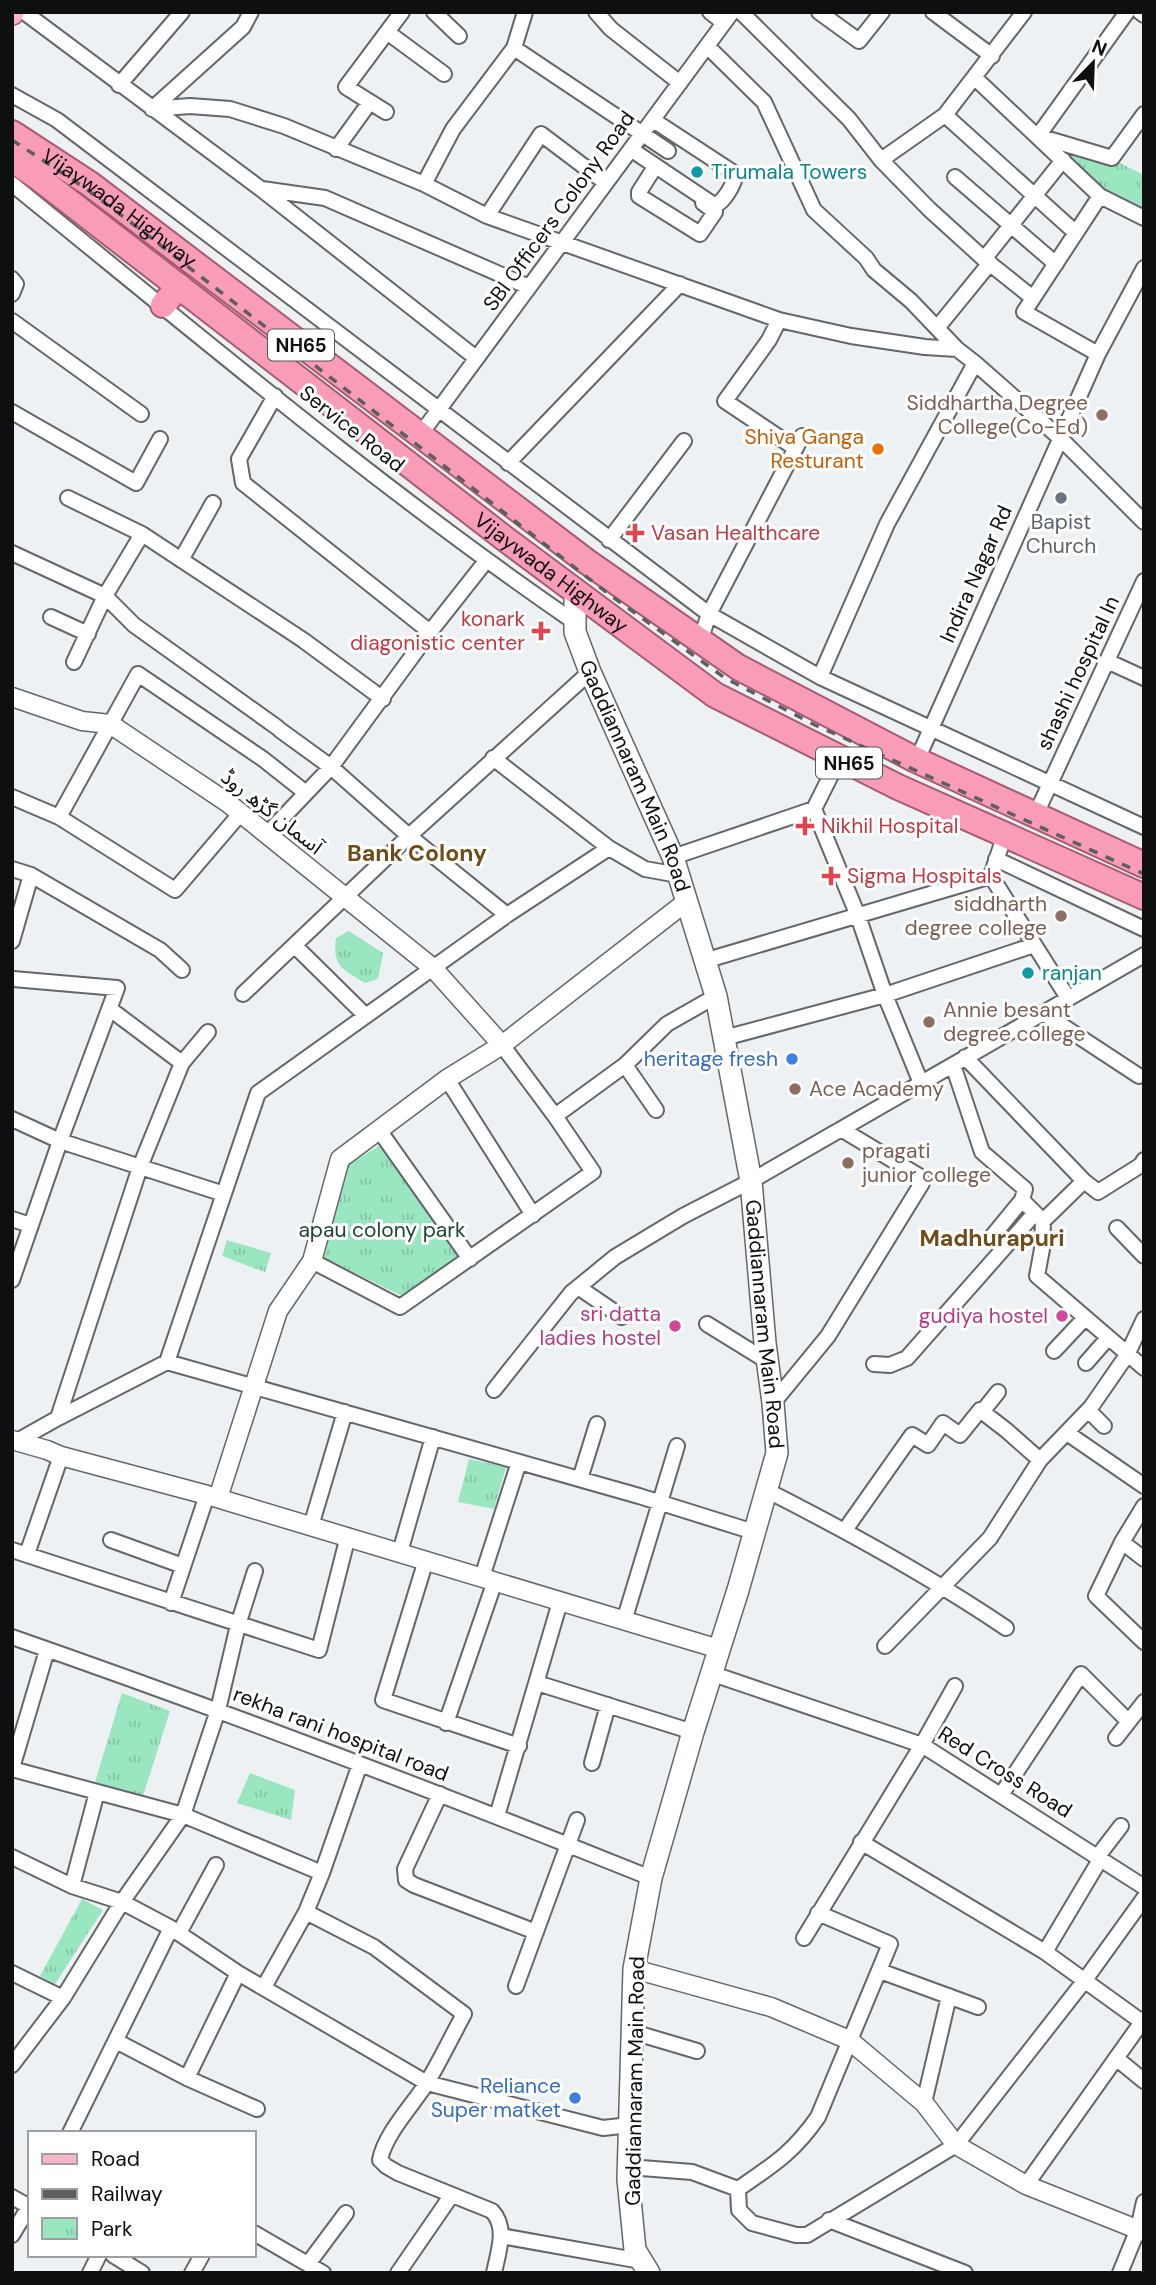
<svg xmlns="http://www.w3.org/2000/svg" width="1156" height="2285" viewBox="0 0 1156 2285" font-family="'DM Sans','Noto Sans Arabic',sans-serif">
  <style>
    .park { fill: url(#park-tufts) }
    .lines { fill: none; stroke-linecap: round; stroke-linejoin: round }
    .minor-casing { stroke: #646669; stroke-width: 18 }
    .tertiary-casing { stroke: #646669; stroke-width: 21 }
    .secondary-casing { stroke: #646669; stroke-width: 24 }
    .primary-casing { stroke: #a55b71; stroke-width: 26 }
    .trunk-casing { stroke: #a55b71; stroke-width: 28 }
    .minor { stroke: #fff; stroke-width: 14 }
    .tertiary { stroke: #fff; stroke-width: 18 }
    .secondary { stroke: #fff; stroke-width: 21 }
    .primary { stroke: #fab5c9; stroke-width: 23 }
    .trunk { stroke: #f89cb7; stroke-width: 24 }
    .rail { stroke: #5c5e60; stroke-width: 3.5; stroke-dasharray: 9 9; stroke-linecap: butt }
    .culture-dot { fill: #0f9aa8; stroke: #fff; stroke-width: 2.5 }
    .education-dot { fill: #8d6e63; stroke: #fff; stroke-width: 2.5 }
    .food-dot { fill: #e8710a; stroke: #fff; stroke-width: 2.5 }
    .worship-dot { fill: #6b7280; stroke: #fff; stroke-width: 2.5 }
    .health-dot { fill: #e0444e; stroke: #fff; stroke-width: 2.5 }
    .shop-dot { fill: #3f7fe0; stroke: #fff; stroke-width: 2.5 }
    .hotel-dot { fill: #d1479c; stroke: #fff; stroke-width: 2.5 }
    .labels { text-anchor: middle; dominant-baseline: central; stroke-width: 6; stroke-linejoin: round; paint-order: stroke }
    .shield { fill: #fff; stroke: #565758; stroke-width: 2 }
    .shield-label { font-size: 19px; font-weight: bold; fill: #0e0f10 }
    .culture-label { font-size: 21px; fill: #0d838f; stroke: #fff; text-anchor: start }
    .street-label { font-size: 21px; fill: #0e0f10; stroke: #fff }
    .education-label { font-size: 21px; fill: #785e54; stroke: #fff; text-anchor: start }
    .food-label { font-size: 21px; fill: #c56008; stroke: #fff; text-anchor: end }
    .worship-label { font-size: 21px; fill: #5b616d; stroke: #fff }
    .health-label { font-size: 21px; fill: #be3a42; stroke: #fff; text-anchor: start }
    .shop-label { font-size: 21px; fill: #366cbe; stroke: #fff; text-anchor: end }
    .park-label { font-size: 21px; fill: #1e4433; stroke: #fff }
    .hotel-label { font-size: 21px; fill: #b23c85; stroke: #fff; text-anchor: end }
    .neighbourhood-label { font-size: 23px; font-weight: bold; fill: #6f4c1a; stroke: #fff }
  </style>
  <defs>
    <pattern id="park-tufts" width="24" height="20" patternUnits="userSpaceOnUse" patternTransform="scale(1.75)"><rect width="24" height="20" fill="#9ae6c0"/><path d="M3 7l-1-3M5 7V3M7 7l1-3M15 17l-1-3M17 17v-4M19 17l1-3" fill="none" stroke="#84c4a4"/></pattern>
  </defs>
  <rect width="100%" height="100%" fill="#eef1f4"/>
  <path class="park" d="M1055 145 1120 163 1144 175V212L1105 193Z
    M349 931 383 953 378 979 365 983C343 969 332 967 336 938Z
    M385 1142 462 1256 402 1296 324 1258 345 1167Z
    M227 1240 271 1253 265 1272 222 1256Z
    M469 1459 506 1467 494 1509 458 1502Z
    M122 1693 170 1711 142 1799 95 1782Z
    M250 1773 295 1790 291 1820 237 1803Z
    M82 1899 103 1910 55 1984 40 1976Z"/>
  <g class="lines">
    <g class="minor-casing">
      <path id="minor" d="M24 12 261 189 476 358
        M402 12 387 32 444 74
        M434 12 459 36
        M596 12 611 29 680 83
        M710 12 724 23
        M741 12 849 119 881 160 929 209 984 259 1033 298
        M819 12 859 41 882 12
        M933 12 992 56
        M1127 12 1038 136 1112 158 1144 114
        M1140 12 1144 15
        M707 46 764 102 814 210 866 258 874 270 911 301 957 349 975 363 1060 438 1144 522
        M514 48 668 151
        M975 78 1100 196 1144 218
        M119 85 182 12
        M12 95 57 120 709 614 820 677 1144 827
        M152 109 190 106 230 109 284 126 424 184 487 216 779 320 851 336 925 347 957 349
        M152 109 243 27 251 12
        M386 112 346 87 387 32
        M945 115 1076 233
        M336 149 370 102
        M632 150 711 203 716 205C724 201 733 186 735 177L731 171 653 120
        M881 160 945 115 1024 12
        M653 170 639 192V196L700 234 715 212 703 203
        M955 177 1056 264
        M12 184C196 333 378 487 573 621
        M424 184 453 129 514 48 525 12
        M262 189 325 198 529 287
        M487 216 541 134 606 183
        M984 259 1063 160
        M12 279 16 284 12 294
        M779 320 769 340 725 401 795 448
        M12 321 141 414
        M937 328 990 263
        M1098 354 1024 312 1100 196
        M275 396 239 459 243 483 430 632
        M12 412 136 483 160 439
        M420 435 732 12
        M508 463 680 284
        M68 498 142 534 303 640 383 699
        M609 540 684 441
        M12 553 105 596 134 625 278 728
        M181 560 213 503
        M51 617 88 634
        M700 641 709 614 802 436
        M1107 661 1144 678
        M74 662 105 596 142 534
        M820 677 887 524 975 363
        M280 730 331 767 409 836 507 915
        M493 758 609 848 645 869 678 875
        M917 760 1098 354 1144 268
        M12 797 59 817 175 890 240 814
        M814 809 858 916 885 995 921 1083
        M1035 816 1144 581
        M59 817 138 674 263 759 306 793
        M267 834 331 767 430 632 486 561
        M673 857 814 809 839 759
        M996 859 1144 929
        M12 869 31 875 160 950 182 970
        M991 876 1068 998
        M12 941 31 875
        M295 946 366 1016
        M704 961 991 876 1004 837
        M243 994 409 836 590 672
        M110 1009 182 1063
        M1043 1013 1139 1076
        M724 1038 885 995 1034 945
        M502 1045 555 1116 625 1065 667 1024 716 996
        M965 1057 1084 1181 1098 1192 1141 1165 1144 1160
        M625 1065 656 1110
        M953 1065 982 1152 1025 1189 1022 1200 1043 1221 1042 1249 1037 1276 1144 1368
        M447 1079 533 1215
        M12 1119 60 1141 224 1194
        M379 1130 470 1259
        M12 1219 30 1225
        M1043 1221 1084 1181
        M1117 1228 1144 1256
        M990 1239 1022 1200
        M312 1261 400 1307 593 1172 555 1116
        M12 1280 60 1141 117 988 13 979
        M578 1287 622 1317
        M707 1324 767 1361
        M1054 1351 1085 1318
        M167 1362 258 1093 507 915 609 848
        M1086 1363 1108 1338
        M874 1364 890 1365 907 1358 1035 1213
        M494 1390 571 1293 615 1257 683 1216 751 1181 1144 955
        M773 1403 828 1336 922 1183 919 1176 914 1173 841 1129
        M1088 1410 1104 1426
        M982 1412 998 1392
        M58 1418 167 1362 639 1496 754 1532
        M1067 1433 1144 1486
        M17 1441 58 1418 140 1167 182 1063 208 1032
        M580 1479 597 1424
        M766 1490C849 1532 929 1576 1006 1628
        M1144 1506 1122 1542 1096 1596 1144 1642
        M311 1526 345 1412
        M845 1530 912 1435 928 1445 943 1423 960 1435 980 1410 1006 1430 1040 1460
        M111 1540 183 1566
        M1122 1542 1144 1559
        M12 1550 319 1650 348 1536
        M400 1552 433 1437
        M27 1554 61 1456
        M426 1560 383 1700 519 1746
        M482 1577 519 1462
        M171 1603 207 1495
        M624 1621 677 1446
        M12 1637C227 1712 440 1793 651 1878
        M885 1646 990 1538 1040 1460 1091 1407 1127 1355 1144 1319
        M713 1674 922 1745 1144 1887
        M537 1683 693 1732
        M446 1723 495 1581
        M1116 1738 1144 1702
        M592 1763 608 1705
        M12 1768 47 1650
        M12 1769 183 1815 322 1873 360 1764
        M440 1794 405 1869 406 1880 414 1885 536 1932
        M1001 1795 1081 1674 1127 1720
        M497 1816 560 1602
        M861 1842 1045 1952 1142 2022
        M1098 1856 1121 1826
        M12 1857 72 1886 122 1902 171 1928 238 1973 427 2083 603 2128 630 2125
        M322 1873 306 1912 374 1947 464 2014C452 2036 441 2059 428 2081 414 2104 385 2133 380 2160L386 2166 398 2173 492 2211C508 2228 498 2252 494 2273
        M72 1886 97 1792
        M179 1933 216 1865
        M804 1938 922 1745 955 1686
        M1045 1952 1101 1858
        M880 1971 978 2007
        M12 1973 63 1998
        M516 1986 577 1820
        M264 1987 306 1912
        M633 2032 697 2051
        M116 2041 187 2078 257 2109
        M1116 2058 1144 2081
        M12 2065 63 1998 122 1902 183 1815 218 1710 238 1625 255 1571
        M187 2078 238 1973
        M924 2103 949 1996
        M70 2133 171 1928
        M629 2167 692 2172 738 2189C773 2165 793 2153 818 2117L890 1944 818 1913
        M1026 2185 1144 2019
        M738 2189 739 2210 752 2223 796 2235H807L956 2145 1085 1980 1144 1898
        M12 2197 30 2207
        M829 2220 965 2273
        M254 2233 323 2273
        M12 2235 30 2205
        M501 2236 641 2261
        M113 2255 142 2273
        M308 2264 346 2213
        M90 2273 99 2255
        M192 2273 202 2255
        M398 2273 451 2196
        M1120 2273 1138 2229 1144 2202"/>
    </g>
    <g class="tertiary-casing">
      <path id="tertiary" d="M12 697 82 721 110 724 228 803 433 968 502 1045
        M12 1440 47 1450 61 1456 207 1495 719 1649
        M218 1498 278 1311 312 1261 340 1159 447 1079 502 1045 686 902
        M634 1969 771 2007 849 2040 924 2103 956 2145 1026 2185 1144 2232"/>
    </g>
    <g class="secondary-casing">
      <g id="secondary">
        <path id="s1" d="M575 592V632L590 672 673 857 716 996 751 1181 765 1343 773 1403 777 1453 738 1590 693 1732 651 1878 634 1969 628 2179 635 2250 649 2273"/>
      </g>
    </g>
    <g class="primary-casing">
      <path id="primary" d="M12 13V12"/>
    </g>
    <g class="trunk-casing">
      <g id="trunk">
        <path id="s2" d="M12 133 90 184 586 561 738 667 914 759 1144 865"/>
        <path id="s3" d="M12 160 36 176 504 538 715 695 898 787 1144 897"/>
        <path d="M163 305 179 286"/>
      </g>
    </g>
    <use href="#minor" class="minor"/>
    <use href="#tertiary" class="tertiary"/>
    <use href="#secondary" class="secondary"/>
    <use href="#primary" class="primary"/>
    <use href="#trunk" class="trunk"/>
    <path class="rail" d="M12 140 85 188 141 230 610 595 725 678 813 724 1144 874"/>
  </g>
  <g class="culture-dot">
    <circle cx="697" cy="172" r="7"/>
    <circle cx="1028" cy="973" r="7"/>
  </g>
  <g class="education-dot">
    <circle cx="1102" cy="415" r="7"/>
    <circle cx="1061" cy="916" r="7"/>
    <circle cx="929" cy="1022" r="7"/>
    <circle cx="795" cy="1089" r="7"/>
    <circle cx="848" cy="1163" r="7"/>
  </g>
  <circle class="food-dot" cx="878" cy="449" r="7"/>
  <circle class="worship-dot" cx="1061" cy="498" r="7"/>
  <g class="health-dot">
    <path d="M631.5 522.5h7v7h7v7h-7v7h-7v-7h-7v-7h7z"/>
    <path d="M537.5 620.5h7v7h7v7h-7v7h-7v-7h-7v-7h7z"/>
    <path d="M801.5 815.5h7v7h7v7h-7v7h-7v-7h-7v-7h7z"/>
    <path d="M827.5 865.5h7v7h7v7h-7v7h-7v-7h-7v-7h7z"/>
  </g>
  <g class="shop-dot">
    <circle cx="792" cy="1059" r="7"/>
    <circle cx="575" cy="2098" r="7"/>
  </g>
  <g class="hotel-dot">
    <circle cx="1062" cy="1316" r="7"/>
    <circle cx="675" cy="1326" r="7"/>
  </g>
  <g class="labels">
    <g class="shield">
      <rect x="268" y="329.5" width="66" height="31" rx="5"/>
      <rect x="816" y="747.5" width="66" height="31" rx="5"/>
    </g>
    <g class="shield-label">
      <text x="301" y="345">NH65</text>
      <text x="849" y="763">NH65</text>
    </g>
    <g class="culture-label">
      <text x="711" y="172">Tirumala Towers</text>
      <text x="1042" y="973">ranjan</text>
    </g>
    <g class="street-label">
      <text stroke="none"><textPath href="#s2" startOffset="131">Vijaywada Highway</textPath></text>
      <text transform="translate(559 211) rotate(-54)">SBI Officers Colony Road</text>
      <text transform="translate(352 429) rotate(38)">Service Road</text>
      <text stroke="none"><textPath href="#s3" startOffset="679">Vijaywada Highway</textPath></text>
      <text transform="translate(976 574) rotate(-66)">Indira Nagar Rd</text>
      <text transform="translate(1078 673) rotate(-65)">shashi hospital ln</text>
      <text stroke="none"><textPath href="#s1" startOffset="196">Gaddiannaram Main Road</textPath></text>
      <text transform="translate(272 812) rotate(38)">آسمان گڑھ روڈ</text>
      <text stroke="none"><textPath href="#s1" startOffset="763">Gaddiannaram Main Road</textPath></text>
      <text transform="translate(341 1734) rotate(21)">rekha rani hospital road</text>
      <text transform="translate(1005 1772) rotate(32)">Red Cross Road</text>
      <text transform="translate(635 2081) rotate(-89)">Gaddiannaram Main Road</text>
    </g>
    <g class="education-label">
      <text x="1088" y="403" text-anchor="end">Siddhartha Degree<tspan x="1088" dy="24">College(Co-Ed)</tspan></text>
      <text x="1047" y="904" text-anchor="end">siddharth<tspan x="1047" dy="24">degree college</tspan></text>
      <text x="943" y="1010">Annie besant<tspan x="943" dy="24">degree college</tspan></text>
      <text x="809" y="1089">Ace Academy</text>
      <text x="862" y="1151">pragati<tspan x="862" dy="24">junior college</tspan></text>
    </g>
    <g class="food-label">
      <text x="864" y="437">Shiva Ganga<tspan x="864" dy="24">Resturant</tspan></text>
    </g>
    <g class="worship-label">
      <text x="1061" y="522">Bapist<tspan x="1061" dy="24">Church</tspan></text>
    </g>
    <g class="health-label">
      <text x="651" y="533">Vasan Healthcare</text>
      <text x="525" y="619" text-anchor="end">konark<tspan x="525" dy="24">diagonistic center</tspan></text>
      <text x="821" y="826">Nikhil Hospital</text>
      <text x="847" y="876">Sigma Hospitals</text>
    </g>
    <g class="shop-label">
      <text x="778" y="1059">heritage fresh</text>
      <text x="561" y="2086">Reliance<tspan x="561" dy="24">Super matket</tspan></text>
    </g>
    <g class="park-label">
      <text x="382" y="1230">apau colony park</text>
    </g>
    <g class="hotel-label">
      <text x="661" y="1314">sri datta<tspan x="661" dy="24">ladies hostel</tspan></text>
      <text x="1048" y="1316">gudiya hostel</text>
    </g>
    <g class="neighbourhood-label">
      <text x="417" y="853">Bank Colony</text>
      <text x="992" y="1238">Madhurapuri</text>
    </g>
  </g>
  <rect width="1156" height="2285" fill="none" stroke="#0e0f10" stroke-width="28"/>
  <rect x="28" y="2131" width="228" height="126" fill="#ffffff" stroke="#9f9f9f" stroke-width="2"/>
  <rect x="42" y="2154" width="35" height="10" fill="#fab5c9" stroke="#9f9f9f" stroke-width="2"/>
  <text x="91" y="2166" font-size="21" fill="#0e0f10">Road</text>
  <rect x="42" y="2189" width="35" height="10" fill="#5c5e60" stroke="#9f9f9f" stroke-width="2"/>
  <text x="91" y="2201" font-size="21" fill="#0e0f10">Railway</text>
  <rect x="42" y="2218" width="35" height="21" fill="url(#park-tufts)" stroke="#9f9f9f" stroke-width="2"/>
  <text x="91" y="2236" font-size="21" fill="#0e0f10">Park</text>
  <g transform="translate(1093 63) rotate(23)" stroke="#ffffff" stroke-width="5" paint-order="stroke">
  <path d="M0-5L12 26L0 18L-12 26Z" fill="#0e0f10"/>
  <text y="-10" font-size="19" font-weight="bold" text-anchor="middle" fill="#0e0f10">N</text>
  </g>
</svg>
